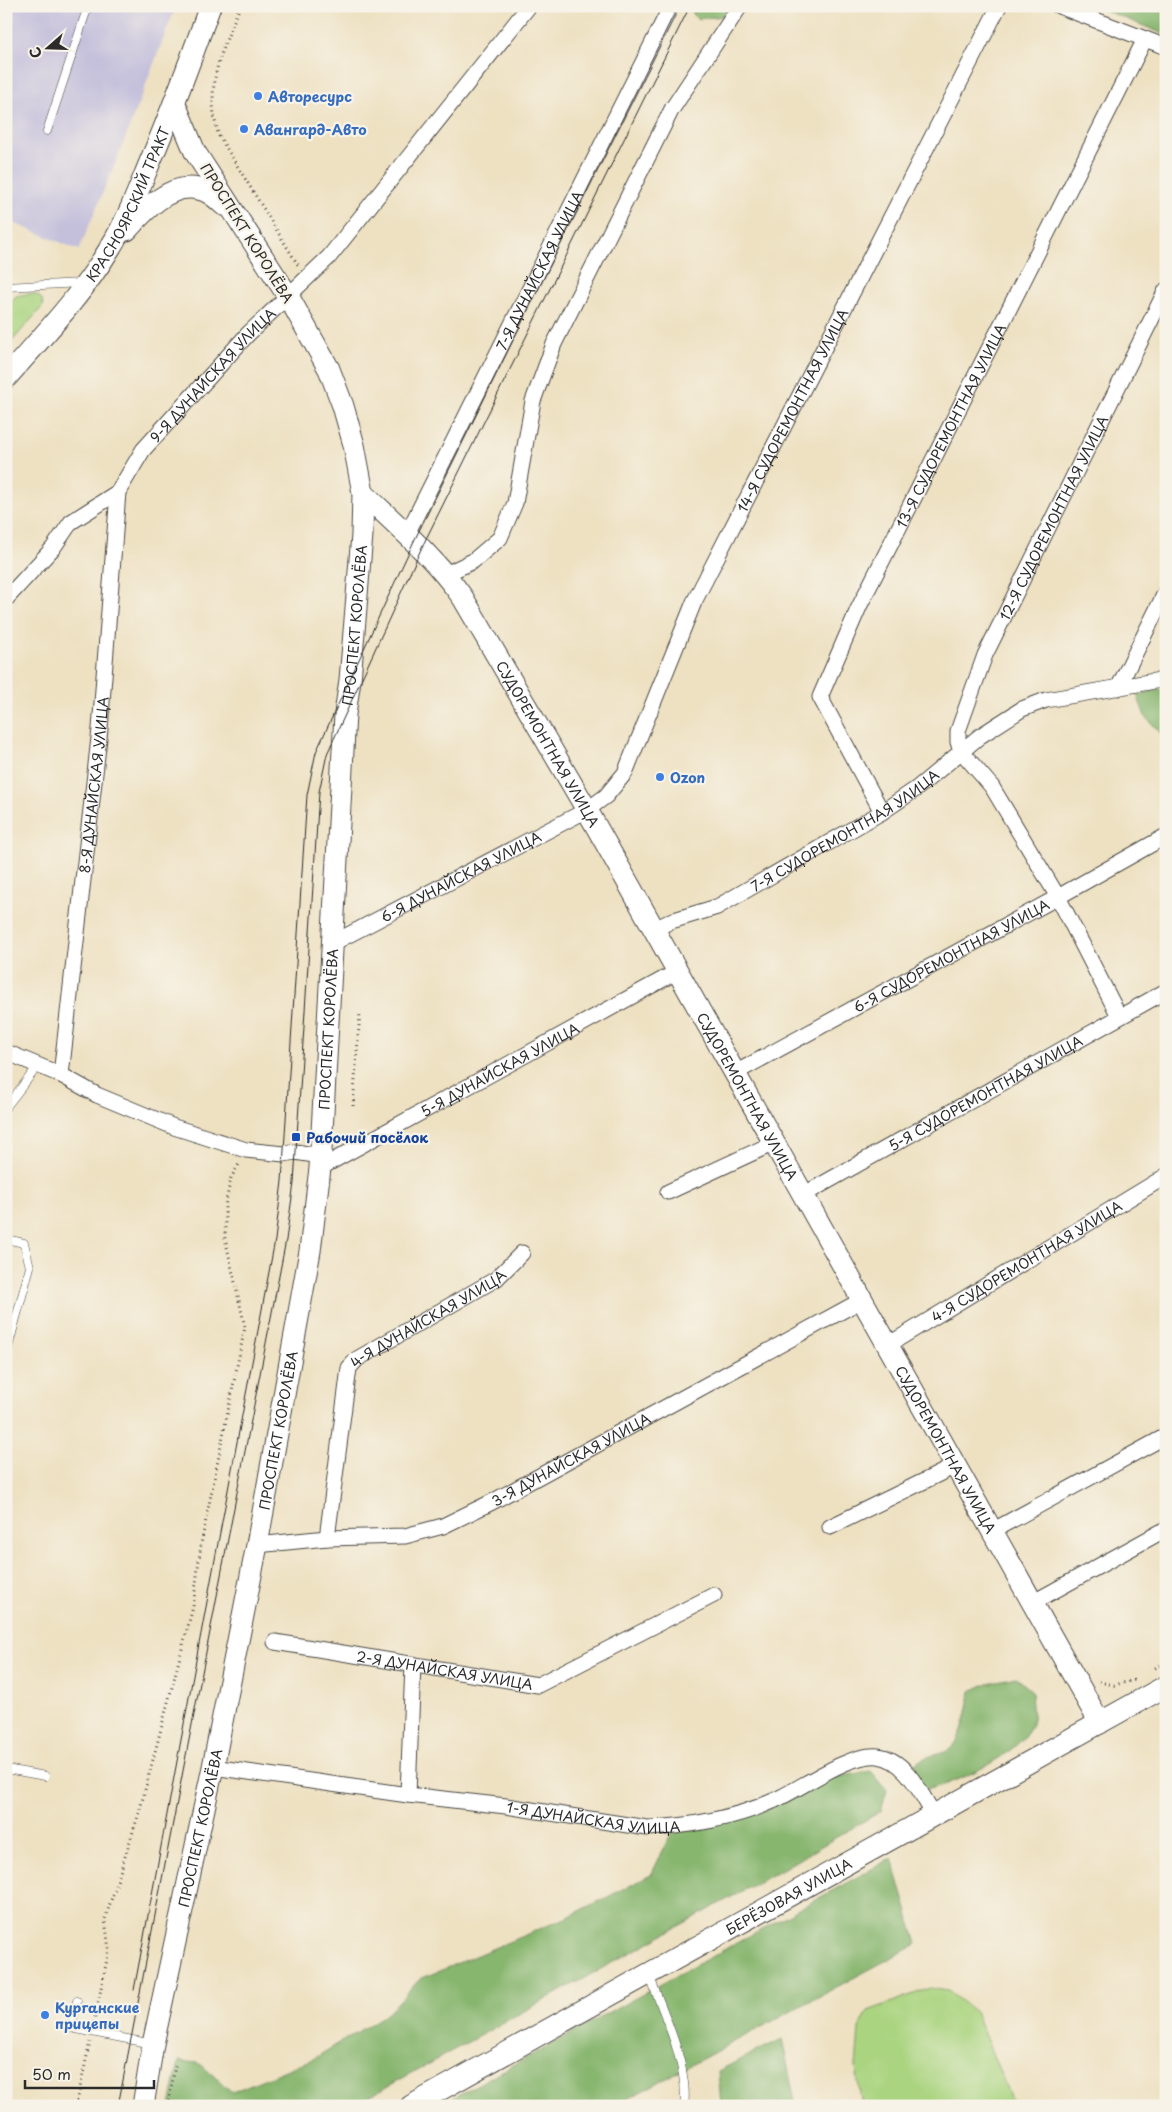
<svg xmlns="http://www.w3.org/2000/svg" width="1172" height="2112" viewBox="0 0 1172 2112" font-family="'Playpen Sans',sans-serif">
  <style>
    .industrial { fill: #c4c0db }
    .green { fill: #aad480; stroke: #6a8056 }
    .forest { fill: #87b66e; stroke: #59704c }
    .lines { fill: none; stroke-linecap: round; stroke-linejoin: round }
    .lane-casing { stroke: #484642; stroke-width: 9 }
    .street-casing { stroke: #484642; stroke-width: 17 }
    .secondary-casing { stroke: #484642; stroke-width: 23 }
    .path { stroke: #484642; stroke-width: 3; stroke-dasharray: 1 4; stroke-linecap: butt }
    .lane { stroke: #fff; stroke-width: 8 }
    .street { stroke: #fff; stroke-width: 15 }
    .secondary { stroke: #fff; stroke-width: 21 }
    .tram { stroke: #2b2b2b; stroke-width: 1 }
    .shop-dot { fill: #3f7fe0; stroke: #f7f3e8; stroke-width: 2 }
    .transit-dot { fill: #1a4fb4; stroke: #f7f3e8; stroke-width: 2 }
    .labels { text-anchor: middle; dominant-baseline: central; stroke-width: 4.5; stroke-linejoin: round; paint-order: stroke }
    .shop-label { font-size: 14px; font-weight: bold; fill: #366cbe; stroke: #f7f3e8; text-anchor: start }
    .street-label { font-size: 14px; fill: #2b2b2b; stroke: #f7f3e8 }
    .transit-label { font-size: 14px; font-weight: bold; fill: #164399; stroke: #f7f3e8; text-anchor: start }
  </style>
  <rect width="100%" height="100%" fill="#f7f3e8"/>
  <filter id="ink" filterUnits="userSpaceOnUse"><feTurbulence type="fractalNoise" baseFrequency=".02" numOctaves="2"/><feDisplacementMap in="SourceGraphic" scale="10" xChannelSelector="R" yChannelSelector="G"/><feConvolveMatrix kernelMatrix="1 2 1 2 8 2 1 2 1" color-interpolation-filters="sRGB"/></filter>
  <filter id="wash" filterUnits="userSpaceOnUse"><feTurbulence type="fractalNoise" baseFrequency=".0096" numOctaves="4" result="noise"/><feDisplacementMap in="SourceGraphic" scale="20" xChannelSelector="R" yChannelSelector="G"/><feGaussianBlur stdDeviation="1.12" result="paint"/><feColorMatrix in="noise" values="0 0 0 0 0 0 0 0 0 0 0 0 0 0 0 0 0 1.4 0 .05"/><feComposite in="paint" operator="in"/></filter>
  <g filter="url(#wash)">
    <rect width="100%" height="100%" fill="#eee1c2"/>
    <path class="industrial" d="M6 6H176L121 149 79 250 6 220Z"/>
    <path class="green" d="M26 294H35L42 299 43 306 6 348V308L16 296Z
      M930 1988 948 1991 975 2012 1014 2106H862L856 2067 859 2029 868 2011Z"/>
    <path class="forest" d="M695 6H731L724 16 697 19 692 14Z
      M1096 6H1166V35L1097 7Z
      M1166 688V739L1145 716 1137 695Z
      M1016 1677 1033 1692C1032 1697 1031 1702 1031 1707 1032 1711 1034 1715 1033 1719 1030 1750 954 1785 927 1789L919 1783 915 1764C925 1755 936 1756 947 1751 963 1743 968 1707 971 1691L988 1683Z
      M871 1771 887 1790 881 1811 784 1868 352 2106H170L179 2061 199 2063 232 2092 315 2058 388 2013 420 1979 568 1917 651 1875 672 1832 812 1781Z
      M892 1858 917 1944 614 2106H438Z
      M782 2039 796 2106H721L718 2071Z"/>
  </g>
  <g filter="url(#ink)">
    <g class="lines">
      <g class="lane-casing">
        <path id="lane" d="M47 131 88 6
          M6 287 81 283
          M6 1107 38 1066
          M6 1239 24 1243 30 1267 6 1355
          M6 1769 45 1776
          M649 1975C663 2011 690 2069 684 2106
          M77 2001 71 2028 153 2044"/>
      </g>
      <g class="street-casing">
        <g id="street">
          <path d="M1059 6 1166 47"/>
          <path id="s1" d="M407 534 671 6"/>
          <path d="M446 574 473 561 500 538 515 503 533 401 554 344 672 109 740 6"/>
          <path id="s2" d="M6 599 53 548 71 522 118 492 143 450 248 334 329 257 529 6"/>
          <path d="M1118 688 1166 591"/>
          <path id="s3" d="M882 812 820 697 859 607 1145 39"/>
          <path id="s4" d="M655 929 671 921 717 907 882 812 916 789 980 736 1022 709 1046 700 1166 679"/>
          <path id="s5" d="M333 943 587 810 606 796 625 773 694 602 999 6"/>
          <path id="s6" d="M1119 1016 1058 897 992 787 961 751 958 742V731L985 655 1166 290"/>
          <path d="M6 1052 61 1075 97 1095 174 1127 246 1150 284 1154 295 1152 321 1156"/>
          <path id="s7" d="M735 1073 1058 897 1166 836"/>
          <path id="s8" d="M61 1075 100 729 118 492"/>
          <path id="s9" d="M320 1168 678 971"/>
          <path d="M668 1192 774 1143"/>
          <path id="s10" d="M803 1195 1166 991"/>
          <path id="s11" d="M888 1345 1166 1176"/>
          <path d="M830 1527 955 1466"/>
          <path d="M992 1531 1166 1436"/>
          <path id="s12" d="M327 1538 349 1368 357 1359 496 1279 522 1253"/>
          <path id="s13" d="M257 1545 327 1538 405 1536 443 1526 492 1502 862 1300"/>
          <path d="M1032 1603 1166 1529"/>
          <path id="s14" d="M275 1642 538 1685 714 1595"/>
          <path id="s15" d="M213 1767 408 1795 506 1806 647 1828C687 1827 736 1818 773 1801 801 1789 848 1753 878 1756 906 1759 921 1794 934 1815"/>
          <path d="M408 1795 413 1664"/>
        </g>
      </g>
      <g class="secondary-casing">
        <g id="secondary">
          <path d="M127 230C144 211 170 182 198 189 209 191 216 198 224 205"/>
          <path id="s16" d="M6 378C42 337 82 295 110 248 127 221 138 191 150 162 172 111 191 59 210 6"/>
          <path id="s17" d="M363 493C399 527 435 558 463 598L587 810 1100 1723"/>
          <path id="s18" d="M143 2106 153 2044 213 1767 257 1545 310 1251 320 1168 345 714 350 680 362 535 363 493 354 445 343 406 329 369 288 296 195 152 175 104"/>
          <path id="s19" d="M411 2106 1166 1686"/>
        </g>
      </g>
      <path class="path" d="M240 6C222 51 203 87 219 136L298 265
        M353 1106 360 1013
        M1155 1668 1166 1663
        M1099 1682 1114 1685 1135 1680
        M94 2022 109 1950 105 1919 139 1813 193 1607 201 1544 245 1327 225 1238V1206L231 1178 239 1164
        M76 2106 90 2042
        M168 2106 175 2066"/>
      <use href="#lane" class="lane"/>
      <use href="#street" class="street"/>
      <use href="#secondary" class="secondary"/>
      <path class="tram" d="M134 1990 275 1240 282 1181 307 795 316 752 414 541 678 6
        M118 2106 286 1240 294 1183 319 792 327 754 422 547 690 6"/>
    </g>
  </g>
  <g class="shop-dot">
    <circle cx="258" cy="96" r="5"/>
    <circle cx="244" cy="129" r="5"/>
    <circle cx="660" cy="777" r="5"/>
    <circle cx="45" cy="2015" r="5"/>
  </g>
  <rect class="transit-dot" x="291" y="1132" width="10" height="10" rx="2.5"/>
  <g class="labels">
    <g class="shop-label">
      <text x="268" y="96">Авторесурс</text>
      <text x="254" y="129">Авангард-Авто</text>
      <text x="670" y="777">Ozon</text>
      <text x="55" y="2007">Курганские<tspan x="55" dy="16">прицепы</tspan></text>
    </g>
    <g class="street-label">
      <text stroke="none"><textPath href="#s16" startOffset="214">КРАСНОЯРСКИЙ ТРАКТ</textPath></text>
      <text transform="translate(247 233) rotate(58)">ПРОСПЕКТ КОРОЛЁВА</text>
      <text stroke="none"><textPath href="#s1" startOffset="295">7-Я ДУНАЙСКАЯ УЛИЦА</textPath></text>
      <text stroke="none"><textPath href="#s2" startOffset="308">9-Я ДУНАЙСКАЯ УЛИЦА</textPath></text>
      <text stroke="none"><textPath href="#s5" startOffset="740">14-Я СУДОРЕМОНТНАЯ УЛИЦА</textPath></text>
      <text stroke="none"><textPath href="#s3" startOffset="432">13-Я СУДОРЕМОНТНАЯ УЛИЦА</textPath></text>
      <text stroke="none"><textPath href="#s6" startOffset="564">12-Я СУДОРЕМОНТНАЯ УЛИЦА</textPath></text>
      <text stroke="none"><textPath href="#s18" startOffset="1499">ПРОСПЕКТ КОРОЛЁВА</textPath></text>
      <text stroke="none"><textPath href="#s17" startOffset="314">СУДОРЕМОНТНАЯ УЛИЦА</textPath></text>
      <text stroke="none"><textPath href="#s8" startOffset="292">8-Я ДУНАЙСКАЯ УЛИЦА</textPath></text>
      <text stroke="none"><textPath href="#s4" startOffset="215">7-Я СУДОРЕМОНТНАЯ УЛИЦА</textPath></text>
      <text stroke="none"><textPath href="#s5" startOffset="144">6-Я ДУНАЙСКАЯ УЛИЦА</textPath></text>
      <text stroke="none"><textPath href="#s7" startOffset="246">6-Я СУДОРЕМОНТНАЯ УЛИЦА</textPath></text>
      <text stroke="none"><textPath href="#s18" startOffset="1094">ПРОСПЕКТ КОРОЛЁВА</textPath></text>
      <text stroke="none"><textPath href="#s9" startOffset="205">5-Я ДУНАЙСКАЯ УЛИЦА</textPath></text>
      <text stroke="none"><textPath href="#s10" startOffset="209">5-Я СУДОРЕМОНТНАЯ УЛИЦА</textPath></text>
      <text stroke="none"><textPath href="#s17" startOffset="719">СУДОРЕМОНТНАЯ УЛИЦА</textPath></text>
      <text stroke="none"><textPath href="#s11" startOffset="162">4-Я СУДОРЕМОНТНАЯ УЛИЦА</textPath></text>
      <text stroke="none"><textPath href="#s12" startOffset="265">4-Я ДУНАЙСКАЯ УЛИЦА</textPath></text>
      <text stroke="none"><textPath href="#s18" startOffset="689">ПРОСПЕКТ КОРОЛЁВА</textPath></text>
      <text stroke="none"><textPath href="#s17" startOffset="1124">СУДОРЕМОНТНАЯ УЛИЦА</textPath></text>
      <text stroke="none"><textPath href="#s13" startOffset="332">3-Я ДУНАЙСКАЯ УЛИЦА</textPath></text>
      <text stroke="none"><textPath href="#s14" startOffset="172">2-Я ДУНАЙСКАЯ УЛИЦА</textPath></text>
      <text stroke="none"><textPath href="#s15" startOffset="384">1-Я ДУНАЙСКАЯ УЛИЦА</textPath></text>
      <text stroke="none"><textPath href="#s18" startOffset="284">ПРОСПЕКТ КОРОЛЁВА</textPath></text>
      <text stroke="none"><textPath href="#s19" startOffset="432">БЕРЁЗОВАЯ УЛИЦА</textPath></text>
    </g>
    <g class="transit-label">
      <text x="306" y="1137">Рабочий посёлок</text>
    </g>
  </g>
  <rect width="1172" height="2112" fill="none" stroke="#f7f3e8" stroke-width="25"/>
  <g transform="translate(48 48) rotate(250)" stroke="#f7f3e8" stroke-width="4" paint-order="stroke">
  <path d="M0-4L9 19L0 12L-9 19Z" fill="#2b2b2b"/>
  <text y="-8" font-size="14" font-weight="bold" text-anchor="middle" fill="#2b2b2b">С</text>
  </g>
  <path d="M25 2080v8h129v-8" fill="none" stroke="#2b2b2b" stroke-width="2.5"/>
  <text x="32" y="2080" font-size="15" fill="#2b2b2b" stroke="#f7f3e8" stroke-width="4" paint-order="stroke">50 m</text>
</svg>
